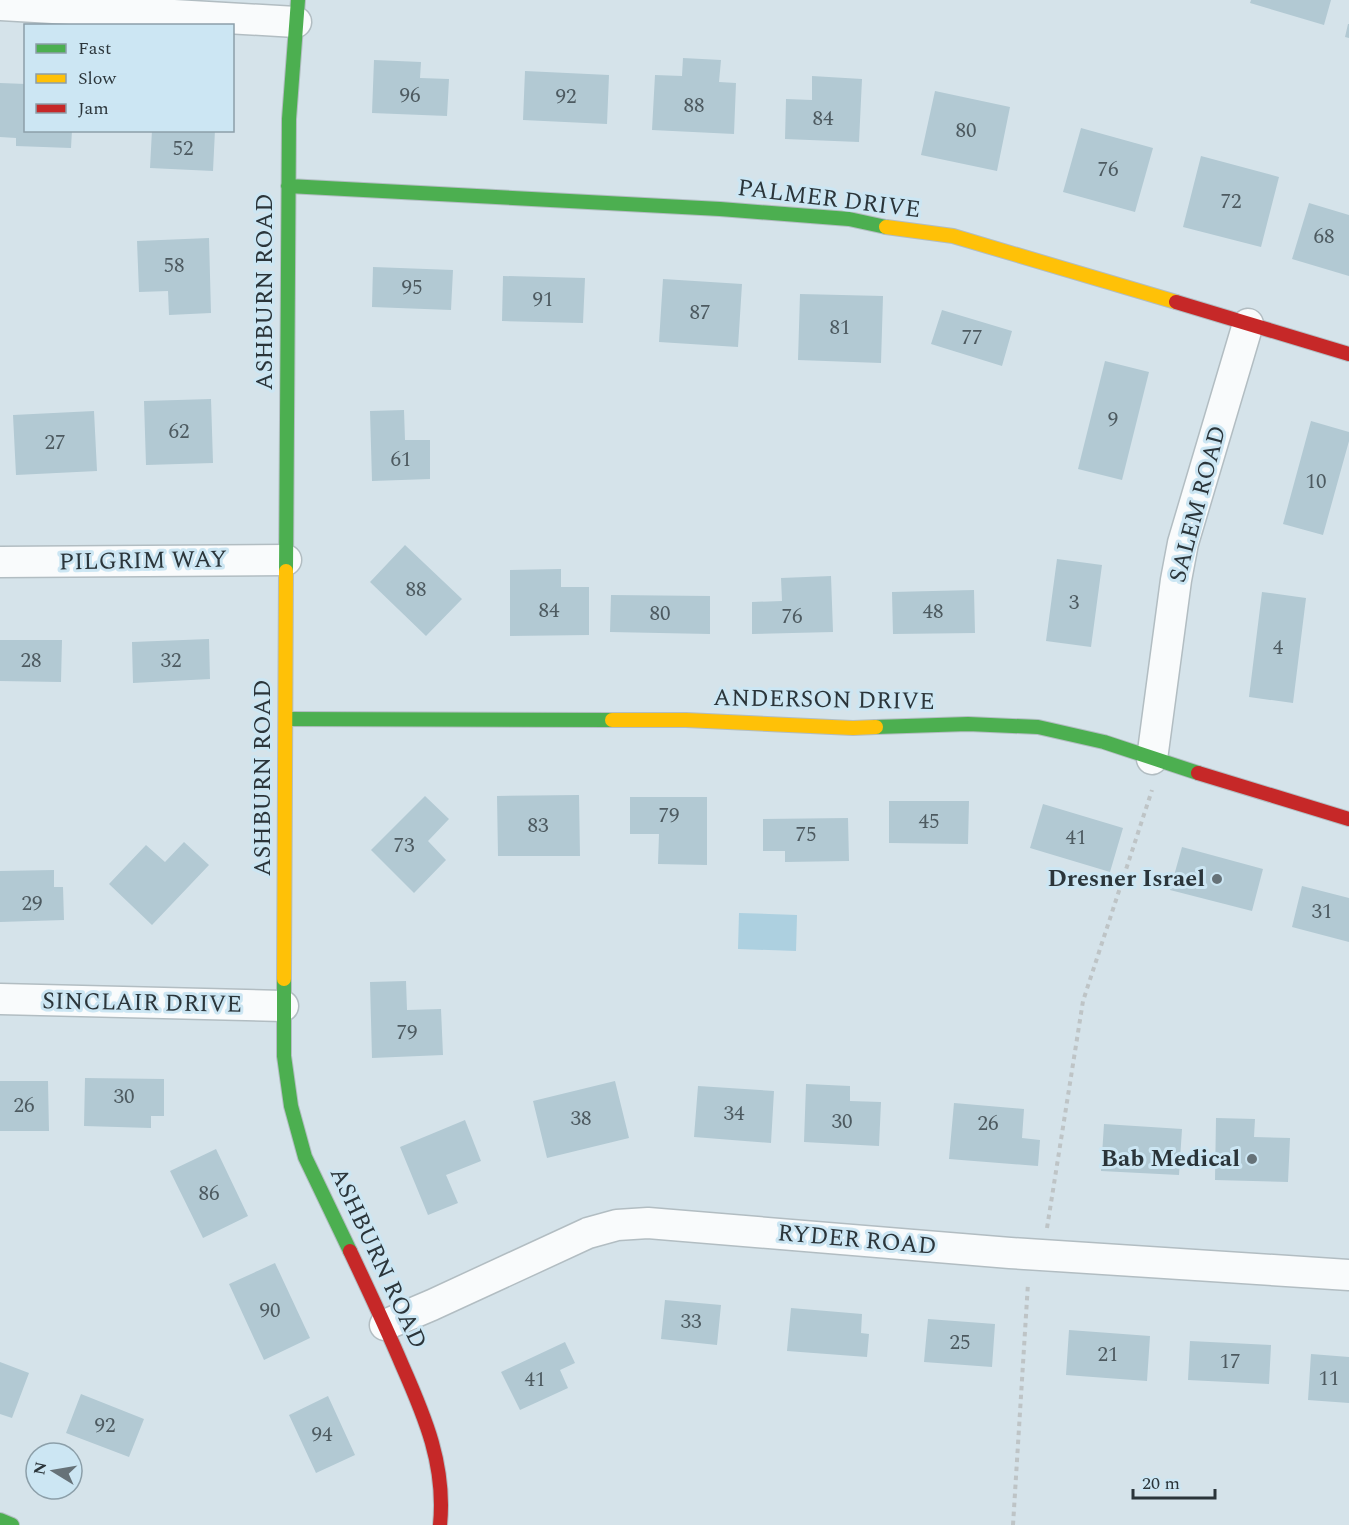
<svg xmlns="http://www.w3.org/2000/svg" width="1349" height="1525" viewBox="0 0 1349 1525" font-family="Spectral,serif">
  <style>
    .green { fill: #add0e0 }
    .building { fill: #b2c9d3 }
    .lines { fill: none; stroke-linecap: round; stroke-linejoin: round }
    .street-casing { stroke: #b2bdc2; stroke-width: 33 }
    .fast-casing { stroke: #b2bdc2; stroke-width: 16 }
    .slow-casing { stroke: #b2bdc2; stroke-width: 16 }
    .jam-casing { stroke: #b2bdc2; stroke-width: 16 }
    .path { stroke: #bec4c6; stroke-width: 4; stroke-dasharray: 4.5 4.5; stroke-linecap: butt }
    .street { stroke: #f9fbfc; stroke-width: 30 }
    .fast { stroke: #4caf50; stroke-width: 14 }
    .slow { stroke: #ffc107; stroke-width: 14 }
    .jam { stroke: #c62828; stroke-width: 14 }
    .poi-dot { fill: #667278; stroke: #cce6f3; stroke-width: 2 }
    .labels { text-anchor: middle; dominant-baseline: central; stroke-width: 6; stroke-linejoin: round; paint-order: stroke }
    .number-label { font-size: 21px; fill: #4d5a60 }
    .street-label { font-size: 24px; fill: #2b353a; stroke: #cce6f3 }
    .poi-label { font-size: 24px; font-weight: bold; fill: #2b353a; stroke: #cce6f3; text-anchor: end }
  </style>
  <rect width="100%" height="100%" fill="#d5e3ea"/>
  <path class="green" d="M739 913 797 915 796 951 738 949Z"/>
  <path class="building" d="M1251 0H1331L1324 25 1250 3Z
    M1348 24H1349V38L1345 37Z
    M683 58 721 60 719 82 736 83 734 134 652 130 655 75 682 76Z
    M374 60 421 62 420 78 449 79 447 116 372 113Z
    M525 71 609 75 607 124 523 120Z
    M812 76 862 79 859 142 785 139 786 99 812 100Z
    M0 83 26 84V130H72L71 148 16 146V138L0 137Z
    M935 91 1010 107 997 171 921 155Z
    M1081 128 1153 148 1135 212 1063 192Z
    M152 130H215L213 171 150 168Z
    M1201 156 1279 177 1261 247 1183 227Z
    M1309 203 1349 215V276L1292 259Z
    M209 238 211 313 169 315 168 291 139 292 137 241Z
    M373 267 453 270 451 310 372 307Z
    M503 276 585 278 583 323 502 321Z
    M663 279 742 284 738 347 659 342Z
    M800 294 883 296 881 363 798 360Z
    M942 310 1012 331 1002 366 931 344Z
    M1105 361 1149 372 1122 480 1078 469Z
    M211 399 213 463 146 465 144 401Z
    M404 410 405 440H430V479L372 481 370 411Z
    M94 411 97 471 16 475 13 415Z
    M1311 421 1349 432V441L1323 535 1283 524Z
    M405 545 462 599 426 636 370 582Z
    M1057 559 1102 565 1091 647 1046 641Z
    M561 569V587H589V635L510 636V570Z
    M831 576 833 632 752 634V602L782 601 781 578Z
    M974 590 975 633 893 634 892 592Z
    M1262 592 1306 598 1293 703 1249 697Z
    M611 595 710 596V634L610 632Z
    M209 639 210 679 133 683 132 642Z
    M0 640H62L61 682 0 681Z
    M579 795 580 856H498L497 796Z
    M425 796 449 819 428 841 446 860 414 893 371 850Z
    M630 797H707V865L658 864 659 834H630Z
    M889 801H969L968 844 889 843Z
    M1043 804 1123 828 1110 872 1030 848Z
    M848 818 849 861 785 862V851H763V819Z
    M184 842 209 865 152 925 109 884 146 845 165 862Z
    M1182 847 1263 869 1252 911 1170 890Z
    M54 870V887H63L64 920 0 922V871Z
    M1302 886 1349 898V942L1292 927Z
    M406 981 407 1010 441 1009 443 1055 372 1058 370 982Z
    M85 1078 164 1079V1116H151V1128L84 1126Z
    M0 1081H48L49 1131H0Z
    M615 1081 629 1138 547 1158 533 1101Z
    M806 1084 850 1086V1101L881 1102 879 1146 804 1142Z
    M698 1086 774 1091 771 1143 694 1137Z
    M954 1103 1024 1109 1022 1138 1040 1140 1038 1166 949 1159Z
    M1216 1118 1255 1119 1254 1137 1290 1138 1288 1182 1215 1180Z
    M465 1120 481 1161 446 1175 458 1203 428 1215 400 1147Z
    M1104 1124 1182 1129 1179 1175 1101 1171Z
    M216 1149 248 1216 203 1238 170 1171Z
    M275 1263 310 1338 264 1360 229 1284Z
    M665 1300 721 1305 717 1345 661 1339Z
    M791 1308 862 1314 861 1333 869 1334 867 1357 787 1351Z
    M928 1319 995 1324 992 1367 924 1362Z
    M1069 1330 1150 1336 1147 1381 1066 1375Z
    M1190 1341 1271 1345 1269 1384 1188 1380Z
    M565 1342 575 1363 560 1370 568 1388 520 1410 501 1372Z
    M1311 1354 1349 1357V1403L1308 1400Z
    M0 1362 29 1373 12 1418 0 1414Z
    M81 1394 144 1419 129 1457 66 1433Z
    M328 1396 355 1455 316 1473 289 1415Z"/>
  <g class="lines">
    <g class="street-casing">
      <path id="street" d="M0 5 296 22
        M0 562 286 560
        M1152 759 1176 580 1183 543 1248 324
        M0 999 283 1006
        M385 1325 432 1305 588 1233 617 1225 648 1223 1010 1253 1349 1275"/>
    </g>
    <g class="fast-casing">
      <path id="fast" d="M288 186 720 209 849 219 886 227
        M286 571 289 119 298 0
        M286 719 612 720
        M876 727 968 724 1038 727 1104 742 1198 773
        M284 979V1056L291 1106 305 1157 350 1251
        M0 1520 12 1525"/>
    </g>
    <g class="slow-casing">
      <path id="slow" d="M886 227 953 236 1176 302
        M612 720H686L853 728 876 727
        M284 979 286 571"/>
    </g>
    <g class="jam-casing">
      <path id="jam" d="M1176 302 1349 354
        M1198 773 1349 819
        M350 1251C368 1289 386 1327 402 1365 425 1417 446 1466 440 1525"/>
    </g>
    <path class="path" d="M1047 1228 1083 1001 1152 790
      M1013 1525 1028 1283"/>
    <use href="#street" class="street"/>
    <use href="#fast" class="fast"/>
    <use href="#slow" class="slow"/>
    <use href="#jam" class="jam"/>
  </g>
  <g class="poi-dot">
    <circle cx="1217" cy="879" r="6"/>
    <circle cx="1252" cy="1159" r="6"/>
  </g>
  <g class="labels">
    <g class="number-label">
      <text x="410" y="96">96</text>
      <text x="566" y="97">92</text>
      <text x="694" y="106">88</text>
      <text x="823" y="119">84</text>
      <text x="966" y="131">80</text>
      <text x="183" y="149">52</text>
      <text x="1108" y="170">76</text>
      <text x="1231" y="202">72</text>
      <text x="1324" y="237">68</text>
      <text x="174" y="266">58</text>
      <text x="412" y="288">95</text>
      <text x="543" y="300">91</text>
      <text x="700" y="313">87</text>
      <text x="840" y="328">81</text>
      <text x="972" y="338">77</text>
      <text x="1113" y="420">9</text>
      <text x="179" y="432">62</text>
      <text x="55" y="443">27</text>
      <text x="401" y="460">61</text>
      <text x="1316" y="482">10</text>
      <text x="416" y="590">88</text>
      <text x="1074" y="603">3</text>
      <text x="549" y="611">84</text>
      <text x="933" y="612">48</text>
      <text x="660" y="614">80</text>
      <text x="792" y="617">76</text>
      <text x="1278" y="648">4</text>
      <text x="31" y="661">28</text>
      <text x="171" y="661">32</text>
      <text x="669" y="816">79</text>
      <text x="929" y="822">45</text>
      <text x="538" y="826">83</text>
      <text x="806" y="835">75</text>
      <text x="1076" y="838">41</text>
      <text x="404" y="846">73</text>
      <text x="32" y="904">29</text>
      <text x="1322" y="912">31</text>
      <text x="407" y="1033">79</text>
      <text x="124" y="1097">30</text>
      <text x="24" y="1106">26</text>
      <text x="734" y="1114">34</text>
      <text x="581" y="1119">38</text>
      <text x="842" y="1122">30</text>
      <text x="988" y="1124">26</text>
      <text x="209" y="1194">86</text>
      <text x="270" y="1311">90</text>
      <text x="691" y="1322">33</text>
      <text x="960" y="1343">25</text>
      <text x="1108" y="1355">21</text>
      <text x="1230" y="1362">17</text>
      <text x="1329" y="1379">11</text>
      <text x="535" y="1380">41</text>
      <text x="105" y="1426">92</text>
      <text x="322" y="1435">94</text>
    </g>
    <g class="street-label">
      <text transform="translate(829 199) rotate(7)">PALMER DRIVE</text>
      <text transform="translate(265 292) rotate(-90)">ASHBURN ROAD</text>
      <text transform="translate(1198 504) rotate(-75)">SALEM ROAD</text>
      <text transform="translate(143 561) rotate(-1)">PILGRIM WAY</text>
      <text transform="translate(824 700) rotate(1)">ANDERSON DRIVE</text>
      <text transform="translate(263 778) rotate(-90)">ASHBURN ROAD</text>
      <text transform="translate(142 1003) rotate(1)">SINCLAIR DRIVE</text>
      <text transform="translate(857 1240) rotate(5)">RYDER ROAD</text>
      <text transform="translate(378 1258) rotate(65)">ASHBURN ROAD</text>
    </g>
    <g class="poi-label">
      <text x="1205" y="879">Dresner Israel</text>
      <text x="1240" y="1159">Bab Medical</text>
    </g>
  </g>
  <rect x="24" y="24" width="210" height="108" fill="#cce6f3" stroke="#8c9fa9" stroke-width="1.5"/>
  <rect x="36" y="44" width="30" height="9" fill="#4caf50" stroke="#8c9fa9" stroke-width="1.5"/>
  <text x="78" y="54" font-size="18" fill="#2b353a">Fast</text>
  <rect x="36" y="74" width="30" height="9" fill="#ffc107" stroke="#8c9fa9" stroke-width="1.5"/>
  <text x="78" y="84" font-size="18" fill="#2b353a">Slow</text>
  <rect x="36" y="104" width="30" height="9" fill="#c62828" stroke="#8c9fa9" stroke-width="1.5"/>
  <text x="78" y="114" font-size="18" fill="#2b353a">Jam</text>
  <g transform="translate(54 1471) rotate(281)"><circle r="28" fill="#cce6f3" stroke="#8c9fa9" stroke-width="1.5"/>
  <path d="M0-4.5L10 22L0 15L-10 22Z" fill="#667278"/>
  <text y="-9" font-size="16" font-weight="bold" text-anchor="middle" fill="#2b353a">N</text>
  </g>
  <path d="M1133 1489v9h82v-9" fill="none" stroke="#2b353a" stroke-width="3"/>
  <text x="1142" y="1489" font-size="18" fill="#2b353a" stroke="#cce6f3" stroke-width="4.5" paint-order="stroke">20 m</text>
</svg>
